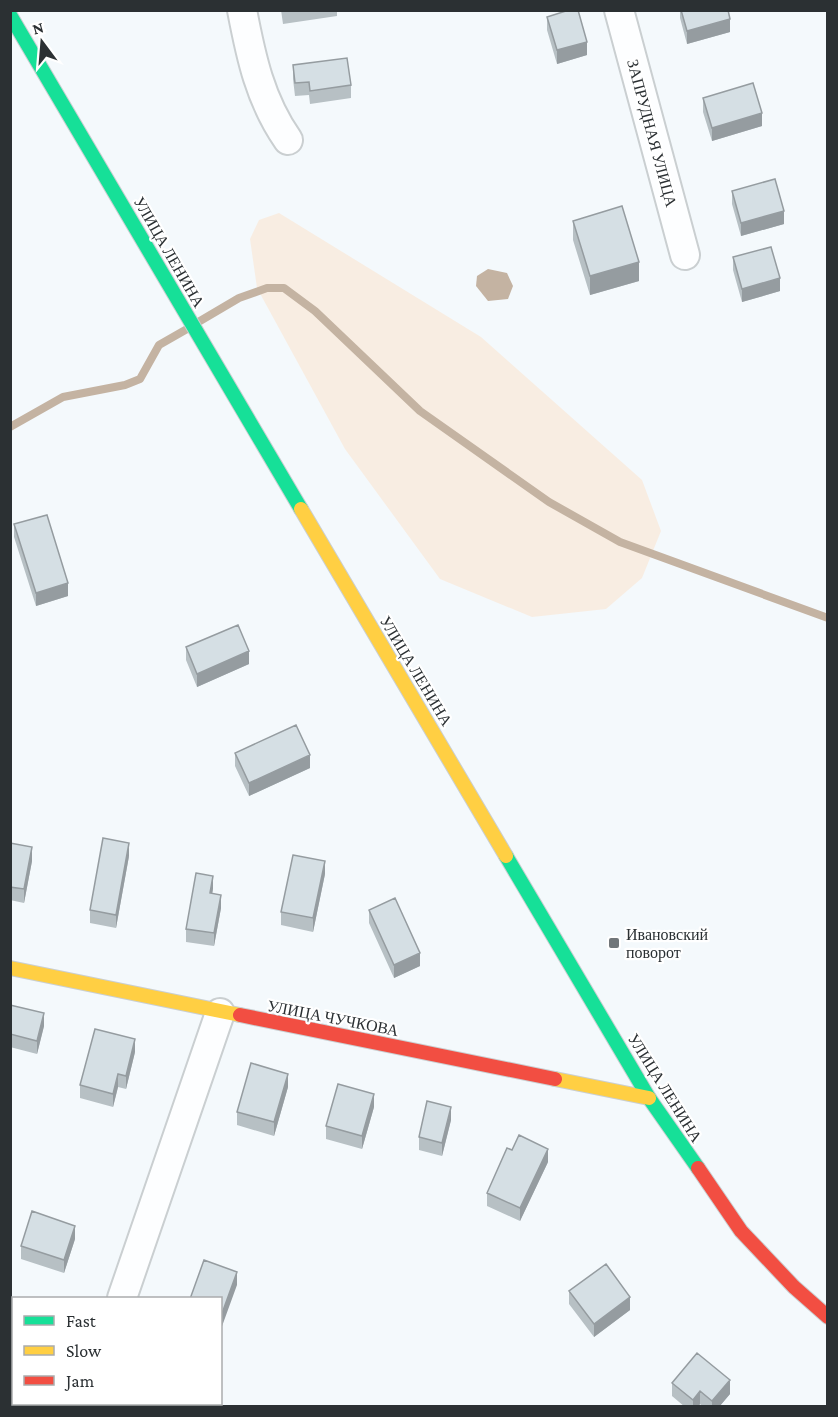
<svg xmlns="http://www.w3.org/2000/svg" width="838" height="1417" viewBox="0 0 838 1417" font-family="'Crimson Pro',serif">
  <style>
    .green { fill: #f8ede2 }
    .water { fill: #c4b3a2 }
    .lines { fill: none; stroke-linecap: round; stroke-linejoin: round }
    .stream { stroke: #c4b3a2; stroke-width: 8 }
    .street-casing { stroke: #cacfd1; stroke-width: 32 }
    .fast-casing { stroke: #cacfd1; stroke-width: 16 }
    .slow-casing { stroke: #cacfd1; stroke-width: 16 }
    .jam-casing { stroke: #cacfd1; stroke-width: 16 }
    .street { stroke: #fdfeff; stroke-width: 28 }
    .fast { stroke: #16e098; stroke-width: 14 }
    .slow { stroke: #ffcf43; stroke-width: 14 }
    .jam { stroke: #f24e42; stroke-width: 14 }
    .wall { fill: #b7c0c4 }
    .shaded-wall { fill: #959ca0 }
    .building { fill: #d5dfe4; stroke: #959ca0; stroke-width: 1.5 }
    .poi-dot { fill: #717679; stroke: #fff; stroke-width: 2 }
    .labels { text-anchor: middle; dominant-baseline: central; stroke-width: 4.5; stroke-linejoin: round; paint-order: stroke }
    .street-label { font-size: 16px; fill: #2b3033; stroke: #fff }
    .poi-label { font-size: 16px; fill: #2b3033; stroke: #fff; text-anchor: start }
  </style>
  <rect width="100%" height="100%" fill="#f4f9fc"/>
  <path class="green" d="M279 213 481 337 642 480 661 531 642 578 606 609 532 617 440 579 345 449 257 288 250 239 259 220Z"/>
  <path class="water" d="M488 269 507 273 513 286 508 299 488 301 476 286 477 276Z"/>
  <g class="lines">
    <path class="stream" d="M200 321 239 298 267 288H284L315 311 420 411 549 502 620 542 828 618
      M10 427 63 397 125 385 140 379 159 345 187 329"/>
    <g class="street-casing">
      <path id="street" d="M242 10C251 57 260 100 288 140
        M619 10 685 255
        M122 1298 220 1013
        M84 1406 85 1404"/>
    </g>
    <g class="fast-casing">
      <path id="fast" d="M10 15 301 509
        M506 856 649 1098 698 1168"/>
    </g>
    <g class="slow-casing">
      <path id="slow" d="M301 509 506 856
        M10 968 240 1015
        M555 1079 649 1098"/>
    </g>
    <g class="jam-casing">
      <path id="jam" d="M240 1015 555 1079
        M698 1168 741 1231 794 1287 828 1317"/>
    </g>
    <use href="#street" class="street"/>
    <use href="#fast" class="fast"/>
    <use href="#slow" class="slow"/>
    <use href="#jam" class="jam"/>
  </g>
  <path class="wall" d="M281 10H337V16L283 24Z
    M680 10H728L730 32 687 44 680 18Z
    M547 17 587 55 557 64 547 30Z
    M293 65 351 85V98L310 104 309 95 295 96 293 79Z
    M703 98 762 126 712 141 703 112Z
    M732 191 784 224 741 236 732 204Z
    M573 221 639 281 590 295 573 240Z
    M733 257 780 291 742 302 733 270Z
    M14 524 68 596 36 606 14 537Z
    M186 647 249 664 197 687 186 660Z
    M235 753 310 768 249 796 235 766Z
    M10 843 32 861 24 903 10 900Z
    M129 856 116 928 90 923V910Z
    M325 874 313 932 281 925V912Z
    M213 889 212 893 221 908 214 946 186 942V929Z
    M369 910 420 966 394 978 369 923Z
    M10 1005 44 1026 37 1054 10 1047Z
    M135 1052 126 1089 118 1087 113 1107 80 1098V1085Z
    M288 1087 274 1136 237 1125V1112Z
    M374 1107 362 1149 326 1139V1126Z
    M451 1120 442 1156 419 1150V1137Z
    M548 1162 520 1221 487 1206V1193Z
    M75 1239 64 1273 21 1259V1246Z
    M569 1291 630 1310 594 1337 569 1304Z
    M10 1297 14 1299V1346L10 1345Z
    M672 1383 730 1394 719 1407H703L700 1404 698 1407H685L672 1396Z"/>
  <path class="shaded-wall" d="M730 19V32L687 44V31Z
    M587 42V55L557 64V50Z
    M762 113V126L712 141V128Z
    M784 211V224L741 236V223Z
    M639 262V281L590 295V276Z
    M780 278V291L742 302V289Z
    M68 583V596L36 606V593Z
    M249 651V664L197 687V674Z
    M310 755V768L249 796V783Z
    M129 843V856L116 928V915Z
    M32 847V861L24 903V889Z
    M325 861V874L313 932V918Z
    M213 876V889L210 906V893Z
    M221 895V908L214 946V933Z
    M420 953V966L394 978V965Z
    M44 1013V1026L37 1054V1041Z
    M135 1039V1052L126 1089V1076Z
    M118 1074V1087L113 1107V1094Z
    M288 1074V1087L274 1136V1122Z
    M374 1094V1107L362 1149V1136Z
    M451 1107V1120L442 1156V1143Z
    M548 1149V1162L520 1221V1208Z
    M75 1226V1239L64 1273V1260Z
    M237 1272V1285L221 1329V1316Z
    M630 1297V1310L594 1337V1324Z
    M730 1380V1394L719 1407H712V1401Z
    M700 1391V1404L698 1407H693V1400Z"/>
  <path class="building" d="M569 10H578L587 42 557 50 547 17Z
    M681 10H728L730 19 687 31Z
    M347 58 351 85 310 91 309 82 295 83 293 65Z
    M753 83 762 113 712 128 703 98Z
    M775 179 784 211 741 223 732 191Z
    M622 206 639 262 590 276 573 221Z
    M771 247 780 278 742 289 733 257Z
    M47 515 68 583 36 593 14 524Z
    M238 625 249 651 197 674 186 647Z
    M296 725 310 755 249 783 235 753Z
    M103 838 129 843 116 915 90 910Z
    M10 843 32 847 24 889 10 887Z
    M293 855 325 861 313 918 281 912Z
    M196 873 213 876 210 893 221 895 214 933 186 929Z
    M395 898 420 953 394 965 369 910Z
    M10 1005 44 1013 37 1041 10 1034Z
    M95 1029 135 1039 126 1076 118 1074 113 1094 80 1085Z
    M251 1063 288 1074 274 1122 237 1112Z
    M338 1084 374 1094 362 1136 326 1126Z
    M427 1101 451 1107 442 1143 419 1137Z
    M519 1135 548 1149 520 1208 487 1193 507 1148 512 1150Z
    M32 1211 75 1226 64 1260 21 1246Z
    M204 1260 237 1272 221 1316 220 1299H190Z
    M606 1264 630 1297 594 1324 569 1291Z
    M10 1297 14 1299V1333L10 1332Z
    M697 1353 730 1380 712 1401 700 1391 693 1400 672 1383Z
    M144 1404H153L160 1407H143Z"/>
  <rect class="poi-dot" x="608" y="937" width="12" height="12" rx="3"/>
  <g class="labels">
    <g class="street-label">
      <text transform="translate(652 133) rotate(75)">ЗАПРУДНАЯ УЛИЦА</text>
      <text transform="translate(169 252) rotate(60)">УЛИЦА ЛЕНИНА</text>
      <text transform="translate(416 671) rotate(59)">УЛИЦА ЛЕНИНА</text>
      <text transform="translate(333 1018) rotate(11)">УЛИЦА ЧУЧКОВА</text>
      <text transform="translate(665 1088) rotate(58)">УЛИЦА ЛЕНИНА</text>
    </g>
    <g class="poi-label">
      <text x="626" y="934">Ивановский<tspan x="626" dy="18">поворот</tspan></text>
    </g>
  </g>
  <rect width="838" height="1417" fill="none" stroke="#2b3033" stroke-width="24"/>
  <rect x="12" y="1297" width="210" height="108" fill="#ffffff" stroke="#aaacad" stroke-width="1.5"/>
  <rect x="24" y="1316" width="30" height="9" fill="#16e098" stroke="#aaacad" stroke-width="1.5"/>
  <text x="66" y="1327" font-size="18" fill="#2b3033">Fast</text>
  <rect x="24" y="1346" width="30" height="9" fill="#ffcf43" stroke="#aaacad" stroke-width="1.5"/>
  <text x="66" y="1357" font-size="18" fill="#2b3033">Slow</text>
  <rect x="24" y="1376" width="30" height="9" fill="#f24e42" stroke="#aaacad" stroke-width="1.5"/>
  <text x="66" y="1387" font-size="18" fill="#2b3033">Jam</text>
  <g transform="translate(42 42) rotate(344)" stroke="#ffffff" stroke-width="4.5" paint-order="stroke">
  <path d="M0-4.5L10 22L0 15L-10 22Z" fill="#2b3033"/>
  <text y="-9" font-size="16" font-weight="bold" text-anchor="middle" fill="#2b3033">N</text>
  </g>
</svg>
